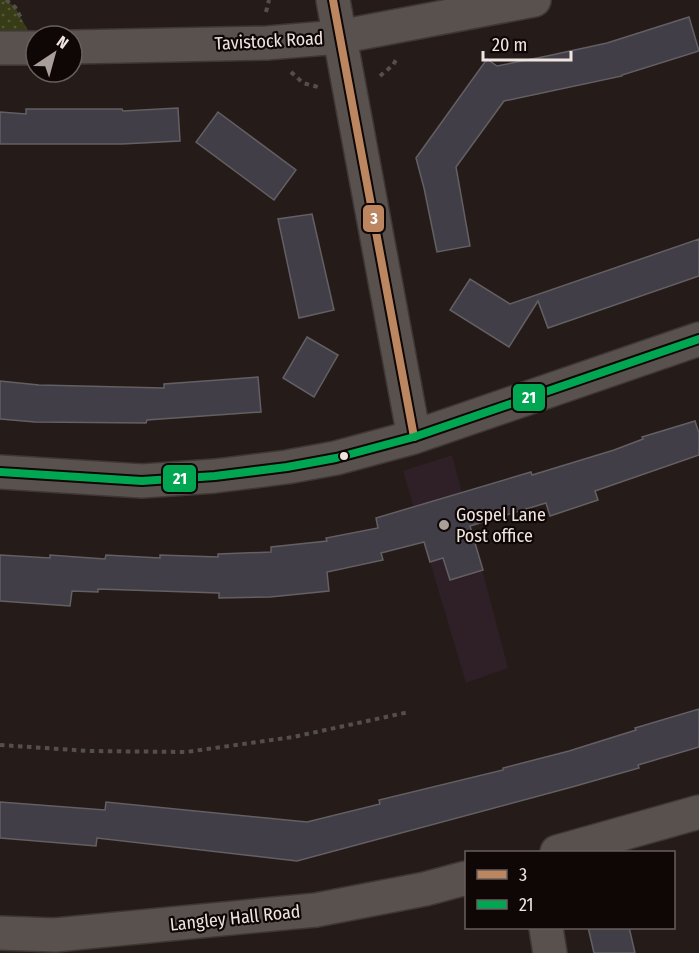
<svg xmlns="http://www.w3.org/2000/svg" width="699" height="953" viewBox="0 0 699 953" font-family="'Fira Sans Condensed',sans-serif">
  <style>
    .commercial { fill: #2f1f27 }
    .grass { fill: url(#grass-dots) }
    .building { fill: #423e48; stroke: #635f62; stroke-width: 1.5 }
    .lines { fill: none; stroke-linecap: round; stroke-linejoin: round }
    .minor-casing { stroke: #3f3735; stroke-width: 36 }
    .path { stroke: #554f4c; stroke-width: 4; stroke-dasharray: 4.5 4.5; stroke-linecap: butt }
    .minor { stroke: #58514e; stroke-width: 33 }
    .bus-1-casing { stroke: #0e0705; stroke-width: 12 }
    .bus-2-casing { stroke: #0e0705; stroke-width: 12 }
    .bus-1 { stroke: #bb8660; stroke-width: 8 }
    .bus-2 { stroke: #00a651; stroke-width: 8 }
    .bus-dot { fill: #f0e4e0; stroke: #0e0705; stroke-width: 2 }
    .poi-dot { fill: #a99e9a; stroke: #0e0705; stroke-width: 2 }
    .labels { text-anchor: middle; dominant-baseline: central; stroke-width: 4.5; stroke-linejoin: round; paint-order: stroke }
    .street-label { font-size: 18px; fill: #f0e4e0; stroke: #0e0705 }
    .poi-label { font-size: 18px; fill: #f0e4e0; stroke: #0e0705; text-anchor: start }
    .line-badge { stroke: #0e0705; stroke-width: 2 }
    .badge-label { font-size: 16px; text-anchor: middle; font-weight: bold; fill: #fff }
  </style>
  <defs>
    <pattern id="grass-dots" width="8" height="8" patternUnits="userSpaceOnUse" patternTransform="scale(1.5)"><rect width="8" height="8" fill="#373c17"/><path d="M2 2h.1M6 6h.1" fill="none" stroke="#545838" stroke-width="1.8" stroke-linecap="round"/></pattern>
  </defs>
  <rect width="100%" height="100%" fill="#251c19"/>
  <path class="commercial" d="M452 455 508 668 466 683 403 471Z"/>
  <path class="grass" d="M0 0H6L15 7 36 45 0 48Z"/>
  <path class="building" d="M689 17 699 51 622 75V76L504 101 456 167 470 246 437 252 424 188 416 158 487 59 497 66 547 56 607 43Z
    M178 108 180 141 122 144H0V112L26 114V109H122L123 111Z
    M218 112 296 170 274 200 196 142Z
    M312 214 334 310 299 318 278 219Z
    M699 239V276L548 328 538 301 509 347 450 310 470 279 510 304Z
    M307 337 338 355 314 397 283 378Z
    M258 377 261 412 147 420 146 423 35 422 0 419V381L39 385 164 388V384Z
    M695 421 699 433V455L595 491 598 500 550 516 546 503 470 526 483 570 450 580 443 558 430 562 424 542 381 553 383 560 327 572 329 591 270 597 219 598V593L98 589V592L72 591 70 606 0 601V555L50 558V555L105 559 106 555 160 558V555L218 557V554L271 552V547L327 541 326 538 378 528 376 518 531 472 532 475 614 450 643 439 642 437Z
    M699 709V747L638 765 639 768 572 787 297 861 97 838 96 846 0 838V802L105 810 106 802 307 822 380 804 379 800 503 770V768L569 751 636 730 635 728Z
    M588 927H629L635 953H594Z"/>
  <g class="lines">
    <g class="minor-casing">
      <path id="minor" d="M333 0 414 437
        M72 47 267 43 339 37 534 0
        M0 48H36
        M0 472 142 481 215 476 287 467 336 458 414 437 699 339
        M557 852 699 812
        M546 928 550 953
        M0 933 55 935 316 910 425 889 466 878"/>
    </g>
    <path class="path" d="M6 0 15 7 21 18
      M266 12 269 0
      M291 72 303 83 318 87
      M380 76 393 65 397 58
      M0 745 89 751 186 752 293 737 409 712"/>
    <use href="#minor" class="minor"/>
    <g class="bus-1-casing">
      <path id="bus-1" d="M333 0 414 437"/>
    </g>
    <g class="bus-2-casing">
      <path id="bus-2" d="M0 472 142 481 215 476 287 467 336 458 414 437 699 339"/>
    </g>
    <use href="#bus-1" class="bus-1"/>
    <use href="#bus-2" class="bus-2"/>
  </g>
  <circle class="bus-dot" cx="344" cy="456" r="5"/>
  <circle class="poi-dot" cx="444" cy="525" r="6"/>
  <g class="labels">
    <g class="street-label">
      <text transform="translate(269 41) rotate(-3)">Tavistock Road</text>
      <text transform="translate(235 918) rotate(-6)">Langley Hall Road</text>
    </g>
    <g class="poi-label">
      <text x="456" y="515">Gospel Lane<tspan x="456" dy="21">Post office</tspan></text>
    </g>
  </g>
  <g class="line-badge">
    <rect x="362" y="204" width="23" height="29" rx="6" fill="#bb8660"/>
    <rect x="512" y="383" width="34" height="29" rx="6" fill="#00a651"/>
    <rect x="162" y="464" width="35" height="29" rx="6" fill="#00a651"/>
  </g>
  <g class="badge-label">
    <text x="374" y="224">3</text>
    <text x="529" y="403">21</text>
    <text x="180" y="484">21</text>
  </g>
  <rect x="465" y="851" width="210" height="78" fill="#0e0705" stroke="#685f5d" stroke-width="1.5"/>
  <rect x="477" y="870" width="30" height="9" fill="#bb8660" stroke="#685f5d" stroke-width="1.5"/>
  <text x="519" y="881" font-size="18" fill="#f0e4e0">3</text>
  <rect x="477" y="900" width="30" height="9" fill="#00a651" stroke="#685f5d" stroke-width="1.5"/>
  <text x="519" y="911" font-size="18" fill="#f0e4e0">21</text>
  <g transform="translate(54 54) rotate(36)"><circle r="28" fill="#0e0705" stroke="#685f5d" stroke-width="1.5"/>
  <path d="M0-4.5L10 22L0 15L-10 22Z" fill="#a99e9a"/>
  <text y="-9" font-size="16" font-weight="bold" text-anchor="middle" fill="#f0e4e0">N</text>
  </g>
  <path d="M483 51v9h88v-9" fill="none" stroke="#f0e4e0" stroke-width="3"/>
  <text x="492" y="51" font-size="18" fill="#f0e4e0" stroke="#0e0705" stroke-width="4.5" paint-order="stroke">20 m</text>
</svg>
